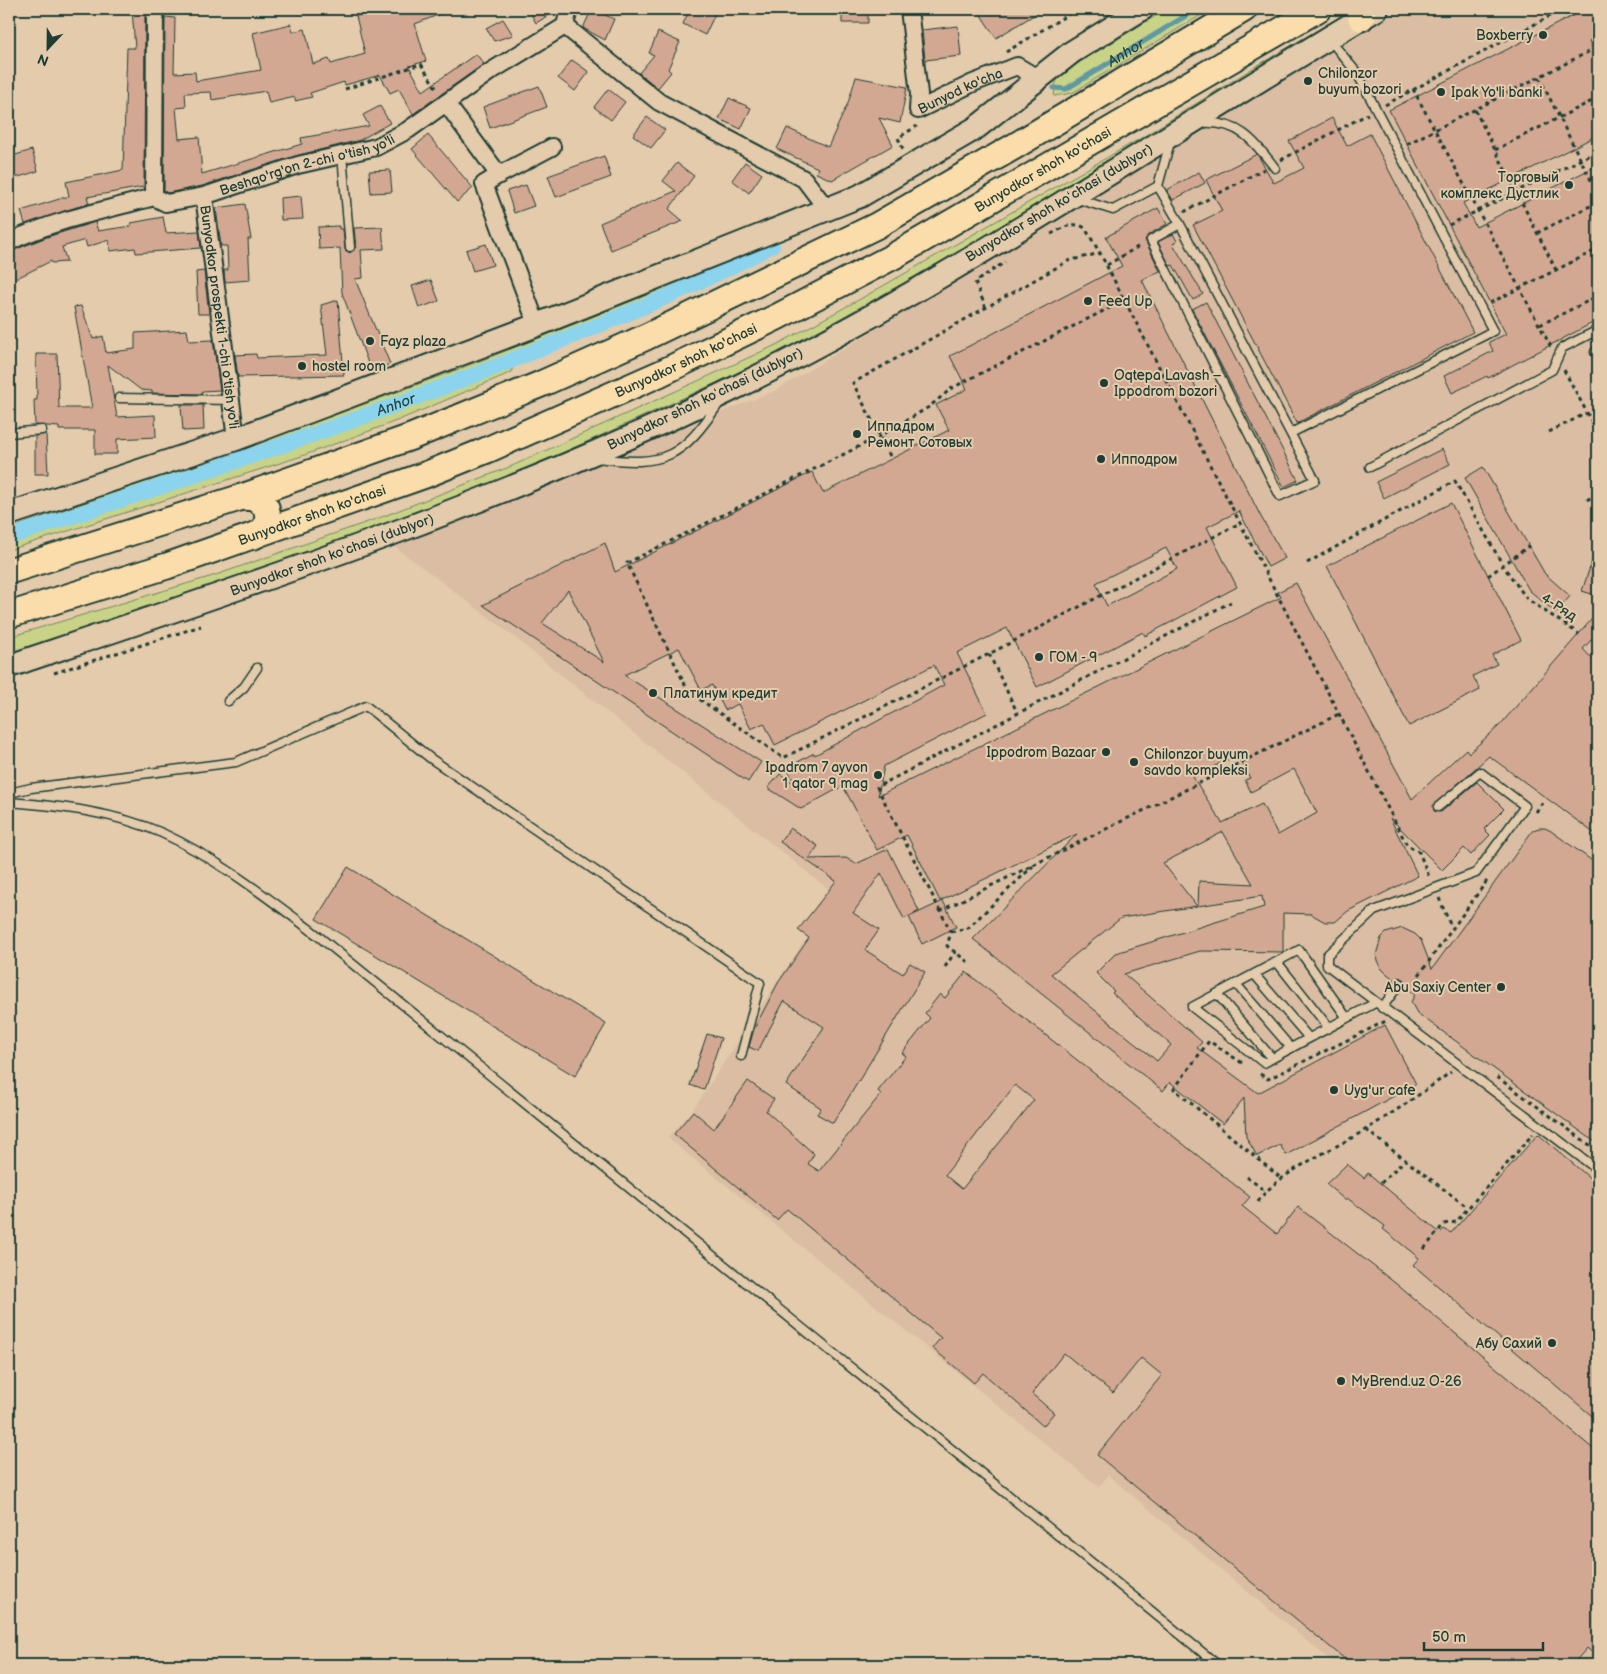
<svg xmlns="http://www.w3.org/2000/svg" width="1607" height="1674" viewBox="0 0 1607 1674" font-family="'Balsamiq Sans',sans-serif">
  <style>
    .built { fill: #dabda2 }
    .green { fill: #c8d387; stroke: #74885e }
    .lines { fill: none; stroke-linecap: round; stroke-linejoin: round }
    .stream { stroke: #6098a3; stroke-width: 5 }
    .canal { stroke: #8cd4ed; stroke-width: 16 }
    .building { fill: #d3a892; stroke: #1f3d34; fill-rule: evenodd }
    .lane-casing { stroke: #1f3d34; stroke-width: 11 }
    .street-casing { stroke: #1f3d34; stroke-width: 20 }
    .secondary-casing { stroke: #1f3d34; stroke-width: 26 }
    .primary-casing { stroke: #1f3d34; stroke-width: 29 }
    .path { stroke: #1f3d34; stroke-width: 3; stroke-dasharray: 4 4; stroke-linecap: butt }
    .lane { stroke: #e3cbac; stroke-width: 8 }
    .street { stroke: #e3cbac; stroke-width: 16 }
    .secondary { stroke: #e3cbac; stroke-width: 22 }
    .primary { stroke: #fbddab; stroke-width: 25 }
    .poi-dot { fill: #1f3d34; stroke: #e3cbac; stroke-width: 2 }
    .labels { text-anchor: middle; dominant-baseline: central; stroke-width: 4; stroke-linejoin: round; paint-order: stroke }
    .poi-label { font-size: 14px; fill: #1f3d34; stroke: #e3cbac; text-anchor: start }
    .street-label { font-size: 14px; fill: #1f3d34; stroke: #e3cbac }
    .water-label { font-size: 15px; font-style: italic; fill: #24453d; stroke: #e3cbac }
  </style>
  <rect width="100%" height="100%" fill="#e3cbac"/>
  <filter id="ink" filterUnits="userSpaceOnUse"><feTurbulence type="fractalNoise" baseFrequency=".02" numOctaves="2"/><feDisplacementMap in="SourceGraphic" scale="10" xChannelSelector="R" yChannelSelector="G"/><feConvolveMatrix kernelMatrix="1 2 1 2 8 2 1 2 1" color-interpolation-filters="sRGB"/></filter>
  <g filter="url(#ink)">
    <path class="built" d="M1401 9H1598V1665H1336L1108 1475 1099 1487 668 1138 697 1104 803 943 816 934 843 901 498 624 391 544 775 391Z"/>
    <path class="green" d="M1167 9H1211L1072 93 1054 96 1056 82 1062 73Z
      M1343 15 1342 21 950 257 782 351 714 384 516 474 383 527 220 584 9 654V637L216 575 379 518 512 466 711 375 778 344 862 298 1141 138 1253 68Z
      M748 251 753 252 687 285 512 359V372L399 420 302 456 9 550V529C208 460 407 392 602 313 651 294 699 271 748 251Z"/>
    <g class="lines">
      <path class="stream" id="s1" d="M1054 88 1066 89 1197 9"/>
      <path class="canal" id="s2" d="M9 537C190 477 371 418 547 346 624 315 700 285 772 245"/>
    </g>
    <path class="building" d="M132 9H145L144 189 143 187 87 197 89 203 25 224 21 211 69 196 66 182 123 170 127 48H135Z
      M388 9H453L415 24 426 61 409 66 423 91 476 54 484 64 413 114 399 89 390 93 380 75 345 85 344 82 310 93 312 97 295 101V97L269 103 266 91 212 100 211 92 185 93 186 107 176 108 179 139 199 137 202 174 302 144 301 138 369 126 363 115 380 106 390 123 360 140 295 156 202 186 167 193 164 191 165 17 175 18 174 73 195 72 196 81 261 70 253 33 291 24 293 32 305 29 313 64 329 59 331 64 365 54 356 16Z
      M528 9H559L536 23Z
      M592 9 614 19 605 40 583 28Z
      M690 9H704L715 14 705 35 683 24Z
      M842 9H868V23H842Z
      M977 9H1044L996 38Z
      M1586 9H1598V36L1589 41 1598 59V135L1463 203 1476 227 1598 165V320L1488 378 1487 376 1452 393 1444 376 1493 351 1489 342 1506 334 1389 110Z
      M503 19 513 35 494 41 486 28Z
      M958 26 961 56 925 60 922 30Z
      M658 32 680 42 668 69 671 72 658 88 639 73 654 55 649 53Z
      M572 60 589 72 575 91 558 78Z
      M856 77 907 87 900 123 879 118 893 145 832 180 816 173 818 168 777 149 787 128 828 147 848 103Z
      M539 86 547 107 490 128 483 107Z
      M608 89 625 102 611 120 594 107Z
      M729 98 751 108 741 129 719 119Z
      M647 117 665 130 651 148 633 135Z
      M1332 118 1347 146 1370 134 1473 332 1297 423 1193 225 1222 211 1206 180 1257 154 1274 183 1304 168 1289 141Z
      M428 135 473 188 457 202 412 149Z
      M32 150 38 171 9 180V157Z
      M604 156 611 177 556 197 548 176Z
      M745 162 762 174 749 193 732 180Z
      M677 163 694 176 669 209 683 221 611 250 600 223 676 191 663 181Z
      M390 170 392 192 371 193 369 171Z
      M1199 172 1205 183 1173 200 1167 190Z
      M526 185 534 206 514 213 507 191Z
      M301 196 303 219 281 220 280 198Z
      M245 204 251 239H248L250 280 225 282 224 270H228L227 246H221L216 208Z
      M1158 208 1167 224 1148 235 1145 240 1160 271 1142 280 1261 517 1285 558 1268 567 1239 511 1207 527 1237 587 1145 636 1143 632 1037 687 1007 628 957 653 987 713 884 766 878 796 1281 597 1278 592 1296 583 1412 799 1466 749 1469 753 1500 725 1598 612V632L1583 649 1598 665V836L1489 756 1433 806 1434 811 1441 812 1477 782 1504 809 1484 829 1490 835 1471 855 1464 848 1442 870 1390 818 1418 876 1348 911 1335 922H1325L1311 914 1283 913V952L1200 951 1124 974 1202 1042 1197 1048 1258 1093 1385 1025 1416 1084 1286 1155 1280 1145 1257 1156 1246 1137 1244 1098 1223 1124 1170 1082 1163 1091 973 939 1077 834 940 901 907 835 877 850 843 786 801 809 768 788 780 774 795 784 787 768 814 753 815 755 944 685 934 665 775 745 764 723 751 729 738 704 725 710 712 685 701 690 679 648 624 675 761 762 748 782 483 605 605 543 615 572 812 472 823 493 949 430 936 405 967 389 950 356 1122 266 1106 237ZM1166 548 1177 569 1107 606 1096 583ZM568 590 604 662 542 623ZM1237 755 1250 778 1245 780 1251 792 1294 769 1317 813 1278 835 1262 804 1222 823 1193 777ZM1223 832 1253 884 1199 881 1198 906 1262 896 1264 907 1116 953 1096 973 1114 991 1112 993 1171 1045 1157 1061 1051 974 1121 918 1197 906 1163 863Z
      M163 217 166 233 199 231 201 248 136 253 135 248 110 251 109 240 87 247 85 240 62 247 67 262 52 263 51 261 9 282V252L47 237 95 222 98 231 131 226V223Z
      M339 226V229H343L345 250 350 253 356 247 354 228 382 227 384 249 361 250 363 278 355 279 390 364 371 371 342 293 340 248 319 249 318 227Z
      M1173 234 1177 241 1173 244 1203 294 1193 300 1173 265 1170 266 1158 242Z
      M486 244 493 265 473 271 466 250Z
      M204 271 209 314H198L196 272Z
      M431 280 439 301 419 308 412 286Z
      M338 300 344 375 238 377 235 355 256 354 257 358 327 355 321 305Z
      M1206 302 1298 480 1284 487 1192 309Z
      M81 306 93 339 103 336 106 353 135 349V333L187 330 189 341 213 340 220 390 202 391V394L152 393V391L141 390 108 365 117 417 155 415 156 437 117 439V454H95V430H59V427L35 425 34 400H37L36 354H57L59 408H92L74 307Z
      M181 405H203L204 430 183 431Z
      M46 434 48 474H35V436Z
      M1442 449 1450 464 1384 498 1376 482Z
      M1483 467 1545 574 1570 596 1556 613 1529 590 1465 478Z
      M1451 503 1521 640 1492 655 1497 664 1473 676 1480 690 1409 726 1327 566Z
      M1596 549H1598V596L1582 591Z
      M790 828 818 846 809 859 846 858 856 864 888 849 919 911 904 919 881 873 853 913 879 930 865 950 903 974 910 963 925 972 833 1123 817 1114 821 1108 786 1085 824 1027 784 1001 758 1051 749 1047 754 1029 778 983 809 938 798 930 836 881 780 842Z
      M1539 828H1545L1551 831 1598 865V1144L1417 1013 1411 1002 1415 994 1404 987 1405 980 1400 977 1395 980 1386 973 1381 968 1376 955 1381 938 1386 933 1402 928 1415 934 1421 940 1432 969 1533 830Z
      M348 867 606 1024 575 1076 316 919Z
      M943 901 956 927 922 944 909 917Z
      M966 972 1250 1197 1242 1206 1277 1234 1298 1207 1395 1283 1598 1453V1658L1587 1648 1572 1665H1352L1097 1455 1162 1375 1141 1358 1113 1393 1064 1353 1032 1394 1054 1413 1043 1426 983 1373 974 1383 948 1361 932 1348 941 1338 787 1209 777 1220 674 1134 693 1111 714 1129 748 1081 774 1099 766 1111 814 1154 808 1164 819 1171 881 1094 878 1091 906 1056 902 1053 930 1018 925 1013 940 994 945 998ZM1015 1085 1034 1100 962 1189 945 1175Z
      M707 1034 721 1038 704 1090 690 1085Z
      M1538 1134 1598 1185V1421L1413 1265 1419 1258 1383 1229 1385 1226 1347 1198 1345 1200 1326 1184 1347 1164 1364 1178 1368 1173 1440 1233 1444 1229 1451 1233Z"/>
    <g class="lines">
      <g class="lane-casing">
        <path id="lane" d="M1203 123C1239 121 1254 141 1275 168
          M1170 142 1158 186 1180 224 1315 480 1280 496 1151 240 1180 224
          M342 155 350 247
          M1078 199 1113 210 1158 186
          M1595 352 1598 351
          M119 398 231 400
          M9 433 42 430
          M1291 433 1493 331 1357 73 1330 40
          M597 458C666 467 681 458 720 402
          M1370 467 1552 370 1562 348 1598 330
          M228 701 244 687 257 668
          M9 793 31 788 236 762 366 706 430 758 760 983 741 1056
          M9 802C60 806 114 812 162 833 216 858 264 895 312 931L1218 1665
          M1438 807 1480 772 1525 806 1476 873 1374 911 1327 955V965L1598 1170
          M1277 962 1329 1028
          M1254 974 1309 1038
          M1236 984 1291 1048
          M1217 994 1272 1058
          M1382 1008 1400 983
          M1347 1018 1299 950 1192 1007 1264 1063C1301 1042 1338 1023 1375 1003"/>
      </g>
      <g class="street-casing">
        <g id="street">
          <path id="s3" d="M909 9 919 94 918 110 973 83 1017 66 1039 79"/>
          <path d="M565 26 659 102 804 179 826 208"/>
          <path d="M446 103 499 175 484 184 537 325"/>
          <path d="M499 175 552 147"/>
          <path id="s4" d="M204 196 236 439"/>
          <path d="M154 197 155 9"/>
          <path id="s5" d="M9 242C54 220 106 210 154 197L166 203 204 196 298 165 376 147 408 130 488 73 565 26 569 9"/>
        </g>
      </g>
      <g class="secondary-casing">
        <path id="secondary" d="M9 514 236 439 537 325 860 196 976 128 1072 52 1142 9
          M9 666C253 584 499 504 731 390 955 280 1162 136 1377 9"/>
      </g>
      <g class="primary-casing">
        <g id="primary">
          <path d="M1361 18 1363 9"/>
          <path d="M242 497 256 498 266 507C270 520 267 530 254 536"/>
          <path d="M9 571 242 497 411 437 541 384 646 337 876 226 1015 146 1244 9"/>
          <path id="s6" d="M9 615 167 566 425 475 487 450 659 374 777 317 894 256 1318 9"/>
        </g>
      </g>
      <path class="path" d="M1006 52 1077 9
        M1539 77 1598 194
        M345 89 421 64 438 91
        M1413 89 1551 347
        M1385 105 1563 9
        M1475 110 1556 270
        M1407 144 1598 47
        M903 149 898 138 917 126
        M1495 150 1598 98
        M1281 160 1368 114
        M1184 212 1264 169
        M1449 225 1598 151
        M1537 233 1598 202
        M1051 234C1062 229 1073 220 1085 228L1100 253 1407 845 1419 852 1430 879
        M1107 265 1141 245
        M1125 300 952 388 929 407 880 436 627 563 688 691 783 758 989 654 1240 523
        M1490 303 1598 249
        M986 308 975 282 1005 262
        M1540 325 1598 296
        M1564 370 1598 433
        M1549 432 1587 413
        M890 456 853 383 1068 261 1100 253
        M1587 500 1598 493
        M1307 563 1455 481 1504 567 1527 599 1579 634
        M1488 576 1529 546
        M989 654 1017 712
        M54 673 201 626
        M1536 812 1542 803
        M1439 898 1452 929
        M940 911 1339 714
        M951 932 968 928 1033 866
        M968 962 947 946 951 932 877 787 1231 602
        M945 967 955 952
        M1419 975 1489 878
        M1242 1063 1209 1041 1174 1089 1282 1179
        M1260 1074 1268 1079 1386 1021
        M1497 1077 1598 1151
        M1366 1130 1467 1207
        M1247 1177 1265 1191
        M1381 1183 1405 1160
        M1258 1202C1276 1173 1335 1149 1365 1130 1395 1112 1423 1092 1451 1072
        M1424 1249 1444 1224 1456 1222 1533 1134"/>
      <use href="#lane" class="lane"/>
      <use href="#street" class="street"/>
      <use href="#secondary" class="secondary"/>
      <use href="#primary" class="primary"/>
    </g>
  </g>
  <g class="poi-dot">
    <circle cx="1543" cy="35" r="5"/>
    <circle cx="1308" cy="81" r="5"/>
    <circle cx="1441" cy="92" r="5"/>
    <circle cx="1569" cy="185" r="5"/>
    <circle cx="1088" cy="301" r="5"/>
    <circle cx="370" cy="341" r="5"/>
    <circle cx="302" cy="366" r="5"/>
    <circle cx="1104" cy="383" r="5"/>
    <circle cx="857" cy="434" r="5"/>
    <circle cx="1101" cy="459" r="5"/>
    <circle cx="1039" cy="657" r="5"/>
    <circle cx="653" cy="693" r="5"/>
    <circle cx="1106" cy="752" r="5"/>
    <circle cx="1134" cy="762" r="5"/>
    <circle cx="878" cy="775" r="5"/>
    <circle cx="1501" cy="987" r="5"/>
    <circle cx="1334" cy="1090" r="5"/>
    <circle cx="1552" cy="1343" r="5"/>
    <circle cx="1341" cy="1381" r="5"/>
  </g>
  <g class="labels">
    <g class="poi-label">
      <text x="1533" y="35" text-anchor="end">Boxberry</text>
      <text x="1318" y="73">Chilonzor<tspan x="1318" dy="16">buyum bozori</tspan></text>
      <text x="1451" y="92">Ipak Yo'li banki</text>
      <text x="1559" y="177" text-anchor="end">Торговый<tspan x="1559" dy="16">комплекс Дустлик</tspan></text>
      <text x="1098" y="301">Feed Up</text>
      <text x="380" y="341">Fayz plaza</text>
      <text x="312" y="366">hostel room</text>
      <text x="1114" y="375">Oqtepa Lavash –<tspan x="1114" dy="16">Ippodrom bozori</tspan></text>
      <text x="867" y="426">Иппадром<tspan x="867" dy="16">Ремонт Сотовых</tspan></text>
      <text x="1111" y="459">Ипподром</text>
      <text x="1049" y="657">ГОМ - 9</text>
      <text x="663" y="693">Платинум кредит</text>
      <text x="1096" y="752" text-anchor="end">Ippodrom Bazaar</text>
      <text x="1144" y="754">Chilonzor buyum<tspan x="1144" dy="16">savdo kompleksi</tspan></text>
      <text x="868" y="767" text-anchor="end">Ipadrom 7 ayvon<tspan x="868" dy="16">1 qator 9 mag</tspan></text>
      <text x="1491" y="987" text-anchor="end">Abu Saxiy Center</text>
      <text x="1344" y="1090">Uyg'ur cafe</text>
      <text x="1542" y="1343" text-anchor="end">Абу Сахий</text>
      <text x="1351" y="1381">MyBrend.uz O-26</text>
    </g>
    <g class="street-label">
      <text stroke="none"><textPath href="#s3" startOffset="148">Bunyod ko'cha</textPath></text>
      <text stroke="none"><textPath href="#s5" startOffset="312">Beshqo'rg'on 2-chi o'tish yo'li</textPath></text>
      <text stroke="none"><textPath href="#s6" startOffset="1129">Bunyodkor shoh ko'chasi</textPath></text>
      <text transform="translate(1059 203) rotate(-31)">Bunyodkor shoh koʻchasi (dublyor)</text>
      <text stroke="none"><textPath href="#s4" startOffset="122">Bunyodkor prospekti 1-chi o'tish yo'li</textPath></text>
      <text stroke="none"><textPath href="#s6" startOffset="724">Bunyodkor shoh ko'chasi</textPath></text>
      <text transform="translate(705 399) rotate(-26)">Bunyodkor shoh koʻchasi (dublyor)</text>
      <text stroke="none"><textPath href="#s6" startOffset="319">Bunyodkor shoh ko'chasi</textPath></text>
      <text transform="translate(332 555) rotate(-20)">Bunyodkor shoh koʻchasi (dublyor)</text>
      <text transform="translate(1559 607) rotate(33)">4-Ряд</text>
    </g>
    <g class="water-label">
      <text stroke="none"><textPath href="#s1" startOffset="82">Anhor</textPath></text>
      <text stroke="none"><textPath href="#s2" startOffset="409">Anhor</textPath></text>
    </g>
  </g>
  <rect width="1607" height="1674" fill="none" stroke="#e3cbac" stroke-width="30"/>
  <rect x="15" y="15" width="1577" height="1644" fill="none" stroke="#1f3d34" stroke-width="2" filter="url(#ink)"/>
  <g transform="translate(48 48) rotate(202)" stroke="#e3cbac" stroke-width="4" paint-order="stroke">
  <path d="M0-4L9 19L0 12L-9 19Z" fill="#1f3d34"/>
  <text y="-8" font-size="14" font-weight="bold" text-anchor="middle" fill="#1f3d34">N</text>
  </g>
  <path d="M1424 1642v8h119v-8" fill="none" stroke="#1f3d34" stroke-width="2.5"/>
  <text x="1432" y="1642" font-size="15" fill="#1f3d34" stroke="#e3cbac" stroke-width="4" paint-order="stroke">50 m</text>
</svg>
